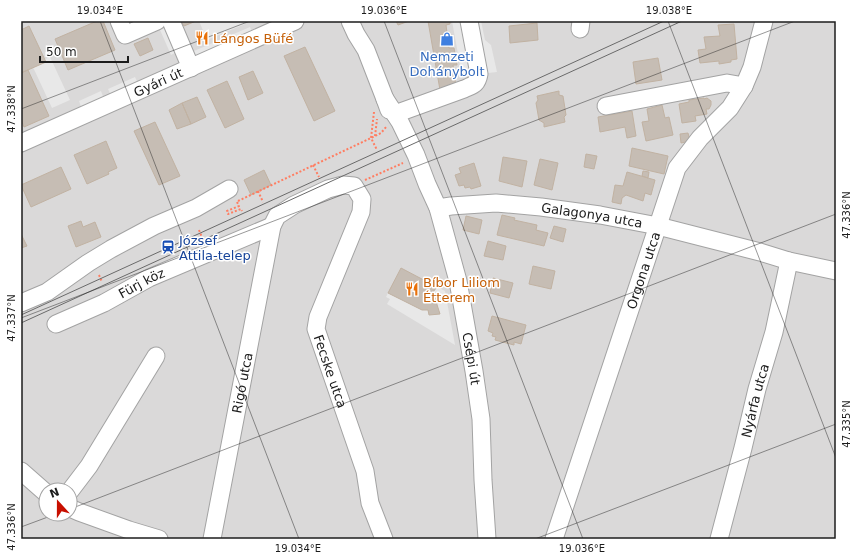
<svg xmlns="http://www.w3.org/2000/svg" width="857" height="560" viewBox="0 0 857 560" font-family="'DejaVu Sans',sans-serif">
  <style>
    .residential { fill: #dad9d9; fill-rule: evenodd }
    .parking { fill: #e8e8e8 }
    .building { fill: #c6bdb4; stroke: #c1b2a2 }
    .lines { fill: none; stroke-linecap: round; stroke-linejoin: round }
    .minor-casing { stroke: #a3a3a3; stroke-width: 19 }
    .path { stroke: #ff7d61; stroke-width: 2; stroke-dasharray: 2 2; stroke-linecap: butt }
    .minor { stroke: #fff; stroke-width: 17 }
    .tram { stroke: #6a6a6a; stroke-width: 1 }
    .ticks { fill: none; stroke: #1c1c1c; stroke-width: 1; stroke-opacity: 0.45 }
    .labels { text-anchor: middle; dominant-baseline: central; stroke-width: 3; stroke-linejoin: round; paint-order: stroke }
    .food-label { font-size: 13px; fill: #c56008; stroke: #fff; text-anchor: start }
    .shop-label { font-size: 13px; fill: #366cbe; stroke: #fff }
    .street-label { font-size: 13px; fill: #1c1c1c; stroke: #fff }
    .transit-label { font-size: 13px; fill: #164399; stroke: #fff; text-anchor: start }
    .neatline { fill: none; stroke: #1c1c1c; stroke-width: 1.5 }
    .ticks-label { font-size: 10px; text-anchor: middle; fill: #1c1c1c }
  </style>
  <rect width="100%" height="100%" fill="#eeebe0"/>
  <path class="residential" d="M21 21H836V539H21ZM46 490H70V514H46Z"/>
  <path class="parking" d="M163 21 183 49 171 55 157 23Z
    M199 21H244L245 24 207 40Z
    M452 21H481L485 40 491 45 497 72 462 76Z
    M250 27 255 40 199 64 194 51Z
    M50 57 70 100 52 108 32 65Z
    M135 77 141 90 114 102 108 89Z
    M101 91 106 105 84 115 79 101Z
    M437 287 445 291 455 345 387 304 390 299 386 297 388 293 422 310H428L429 315 440 314 433 292Z"/>
  <path class="building" d="M97 21H103L115 50 68 70 55 39Z
    M181 21H196L184 26Z
    M396 21H409L398 25Z
    M428 21H450V24L446 25 449 48H454L457 65H453L456 87 440 90Z
    M537 23 538 40 510 43 509 26Z
    M734 24 737 59 731 60V62L719 64V61L700 63 698 50 706 49 704 37 720 36 718 25Z
    M29 26 46 62 21 73V30Z
    M148 38 153 50 140 56 134 44Z
    M305 47 335 111 314 121 284 56Z
    M658 58 662 80 636 84 633 62Z
    M28 70 49 116 24 127 21 119V73Z
    M253 71 263 93 248 100 239 77Z
    M227 81 244 119 225 128 207 90Z
    M559 91V95L563 96 566 115 564 117 565 122 544 127V123L539 120 536 103 538 100 537 96Z
    M197 97 206 117 191 124 182 103Z
    M704 98V99L707 98 711 101V105L709 109H706L707 114 695 116 696 121 682 123 679 104 689 102V100Z
    M182 103 191 124 177 129 169 110Z
    M662 105 665 118 669 117 673 135 646 141 642 122 649 121 647 109Z
    M632 111 636 136 627 138 625 127 600 132 598 117Z
    M155 122 180 176 159 185 134 131Z
    M688 133 690 141 681 143 680 134Z
    M106 141 117 168 108 172 109 174 87 184 74 155Z
    M632 148 668 156 664 174 629 166Z
    M586 154 597 156 594 169 584 167Z
    M503 157 527 161 522 187 499 181Z
    M540 159 558 163 552 190 534 185Z
    M474 163 481 186 471 189 470 187 465 188 464 185 459 186 455 175 461 173 459 168Z
    M61 167 71 189 31 207 21 185Z
    M264 170 271 185 251 195 244 180Z
    M643 171 649 172 648 178 642 176Z
    M627 172 655 180 651 195 645 193 643 201 626 195 622 198 621 204 612 202 615 185 623 186Z
    M502 215 515 218 514 220 537 225 536 230 548 233 544 246 497 235Z
    M466 216 482 220 479 234 463 230Z
    M81 221 83 227 95 222 101 237 76 247 68 226Z
    M554 226 566 229 563 242 550 238Z
    M21 234 27 246 21 248Z
    M488 241 506 246 503 260 484 256Z
    M533 266 555 271 551 289 529 284Z
    M401 268 437 287 433 292 440 314 429 315 428 310H422L388 293Z
    M493 278 513 283 509 298 490 293Z
    M492 316 526 325 521 344 514 342V345L495 340 496 337 492 336 493 333 488 331Z"/>
  <g class="lines">
    <g class="minor-casing">
      <g id="minor">
        <path d="M119 21 125 35 157 21"/>
        <path d="M171 21 191 68"/>
        <path d="M350 21 356 34 366 50 385 99 389 110"/>
        <path d="M580 29 581 21"/>
        <path id="s1" d="M385 99 400 122 416 155 427 184 438 208 458 281 474 371 481 419 483 480 487 539"/>
        <path d="M606 106 727 83 744 86"/>
        <path d="M395 114 464 89C473 85 477 85 479 74L469 21"/>
        <path id="s2" d="M21 143 295 21"/>
        <path id="s3" d="M438 208 451 206 496 203 541 207 600 215 658 226 705 238 760 252 789 261 836 271"/>
        <path d="M21 303 47 292 88 263 111 249 154 226 196 208 229 189"/>
        <path id="s4" d="M56 324 104 303 149 278 272 226"/>
        <path d="M21 471 46 493"/>
        <path d="M70 491 89 466 156 356"/>
        <path d="M70 508 79 512 129 530 159 539"/>
        <path id="s5" d="M212 539 272 226 277 216 294 205 328 189 343 185 354 186 362 199 361 212 318 317 316 329 365 471 370 503 384 539"/>
        <path id="s6" d="M554 539 677 168 700 138 730 108 744 86 752 67 764 21"/>
        <path id="s7" d="M719 539 743 448 757 389 774 332 789 261"/>
      </g>
    </g>
    <path class="path" d="M374 112 371 138 377 150
      M375 136 377 119
      M313 165 319 177
      M365 180 403 163
      M258 191 263 202
      M238 201 371 138 381 133 387 126
      M237 202 239 206 227 211 228 214 241 209 242 211
      M199 230 203 240
      M99 275 102 282"/>
    <use href="#minor" class="minor"/>
    <path class="tram" d="M21 315 664 21
      M21 323 682 21"/>
  </g>
  <path class="ticks" d="M100 21 299 539M384 21 583 539M668 21 836 458M21 109 250 21M21 318 795 21M70 509 836 214M21 527 56 514M535 539 836 424"/>
  <defs>
    <g id="restaurant-bare" transform="scale(1.08)"><path d="M-5-6h1v4h1v-4h1v4h1v-4h1v5L-1.5 .5V6h-2V.5L-5-1ZM5-6V6H3V1.5H1.5Q1.5-4 5-6Z" fill="#e8710a" stroke="#fff" stroke-width="2.5" paint-order="stroke"/></g>
    <g id="shop-bare" transform="scale(1.08)"><path d="M-5-2.5h2.3a2.7 3.5 0 0 1 5.4 0H5L5.5 6h-11ZM-1.5-2.5h3a1.5 2.3 0 0 0-3 0Z" fill="#3f7fe0" stroke="#fff" stroke-width="2.5" paint-order="stroke"/></g>
    <g id="station-bare" transform="scale(1.08)"><path d="M-3-6H3Q5-6 5-4V2Q5 4 3 4L4.5 6H3L1.5 4h-3L-3 6H-4.5L-3 4Q-5 4-5 2V-4Q-5-6-3-6ZM-3.5-4v3h7v-3ZM-3.5 1v1.5H-2V1ZM2 1v1.5H3.5V1Z" fill="#1a4fb4" stroke="#fff" stroke-width="2.5" paint-order="stroke"/></g>
  </defs>
  <g fill-rule="evenodd">
    <use href="#restaurant-bare" x="202" y="38"/>
    <use href="#shop-bare" x="447" y="39"/>
    <use href="#station-bare" x="168" y="247"/>
    <use href="#restaurant-bare" x="412" y="289"/>
  </g>
  <g class="labels">
    <g class="food-label">
      <text x="213" y="38">Lángos Büfé</text>
      <text x="423" y="282">Bíbor Liliom<tspan x="423" dy="15">Étterem</tspan></text>
    </g>
    <g class="shop-label">
      <text x="447" y="56">Nemzeti<tspan x="447" dy="15">Dohánybolt</tspan></text>
    </g>
    <g class="street-label">
      <text stroke="none"><textPath href="#s2" startOffset="150">Gyári út</textPath></text>
      <text stroke="none"><textPath href="#s3" startOffset="155">Galagonya utca</textPath></text>
      <text stroke="none"><textPath href="#s6" startOffset="283">Orgona utca</textPath></text>
      <text stroke="none"><textPath href="#s4" startOffset="95">Fürj köz</textPath></text>
      <text stroke="none"><textPath href="#s1" startOffset="276">Csépi út</textPath></text>
      <text stroke="none"><textPath href="#s5" startOffset="613">Fecske utca</textPath></text>
      <text stroke="none"><textPath href="#s5" startOffset="159">Rigó utca</textPath></text>
      <text stroke="none"><textPath href="#s7" startOffset="143">Nyárfa utca</textPath></text>
    </g>
    <g class="transit-label">
      <text x="179" y="240">József<tspan x="179" dy="15">Attila-telep</tspan></text>
    </g>
  </g>
  <rect width="857" height="560" fill="none" stroke="#ffffff" stroke-width="44"/>
  <g transform="translate(58 502) rotate(339)"><circle r="19" fill="#ffffff" stroke="#a4a4a4"/>
  <path d="M0-3L7 15L0 10L-7 15Z" fill="#c80f00"/>
  <text y="-6" font-size="11" font-weight="bold" text-anchor="middle" fill="#1c1c1c">N</text>
  </g>
  <path d="M40 56v6h88v-6" fill="none" stroke="#1c1c1c" stroke-width="2"/>
  <text x="46" y="56" font-size="12" fill="#1c1c1c" stroke="#ffffff" stroke-width="3" paint-order="stroke">50 m</text>
  <rect x="22" y="22" width="813" height="516" class="neatline"/>
  <g class="ticks-label">
    <text x="100" y="14">19.034°E</text>
    <text x="384" y="14">19.036°E</text>
    <text x="669" y="14">19.038°E</text>
    <text transform="translate(11 109) rotate(-90)" y="4">47.338°N</text>
    <text transform="translate(846 215) rotate(-90)" y="4">47.336°N</text>
    <text transform="translate(11 318) rotate(-90)" y="4">47.337°N</text>
    <text transform="translate(846 424) rotate(-90)" y="4">47.335°N</text>
    <text transform="translate(11 527) rotate(-90)" y="4">47.336°N</text>
    <text x="298" y="552">19.034°E</text>
    <text x="582" y="552">19.036°E</text>
  </g>
</svg>
